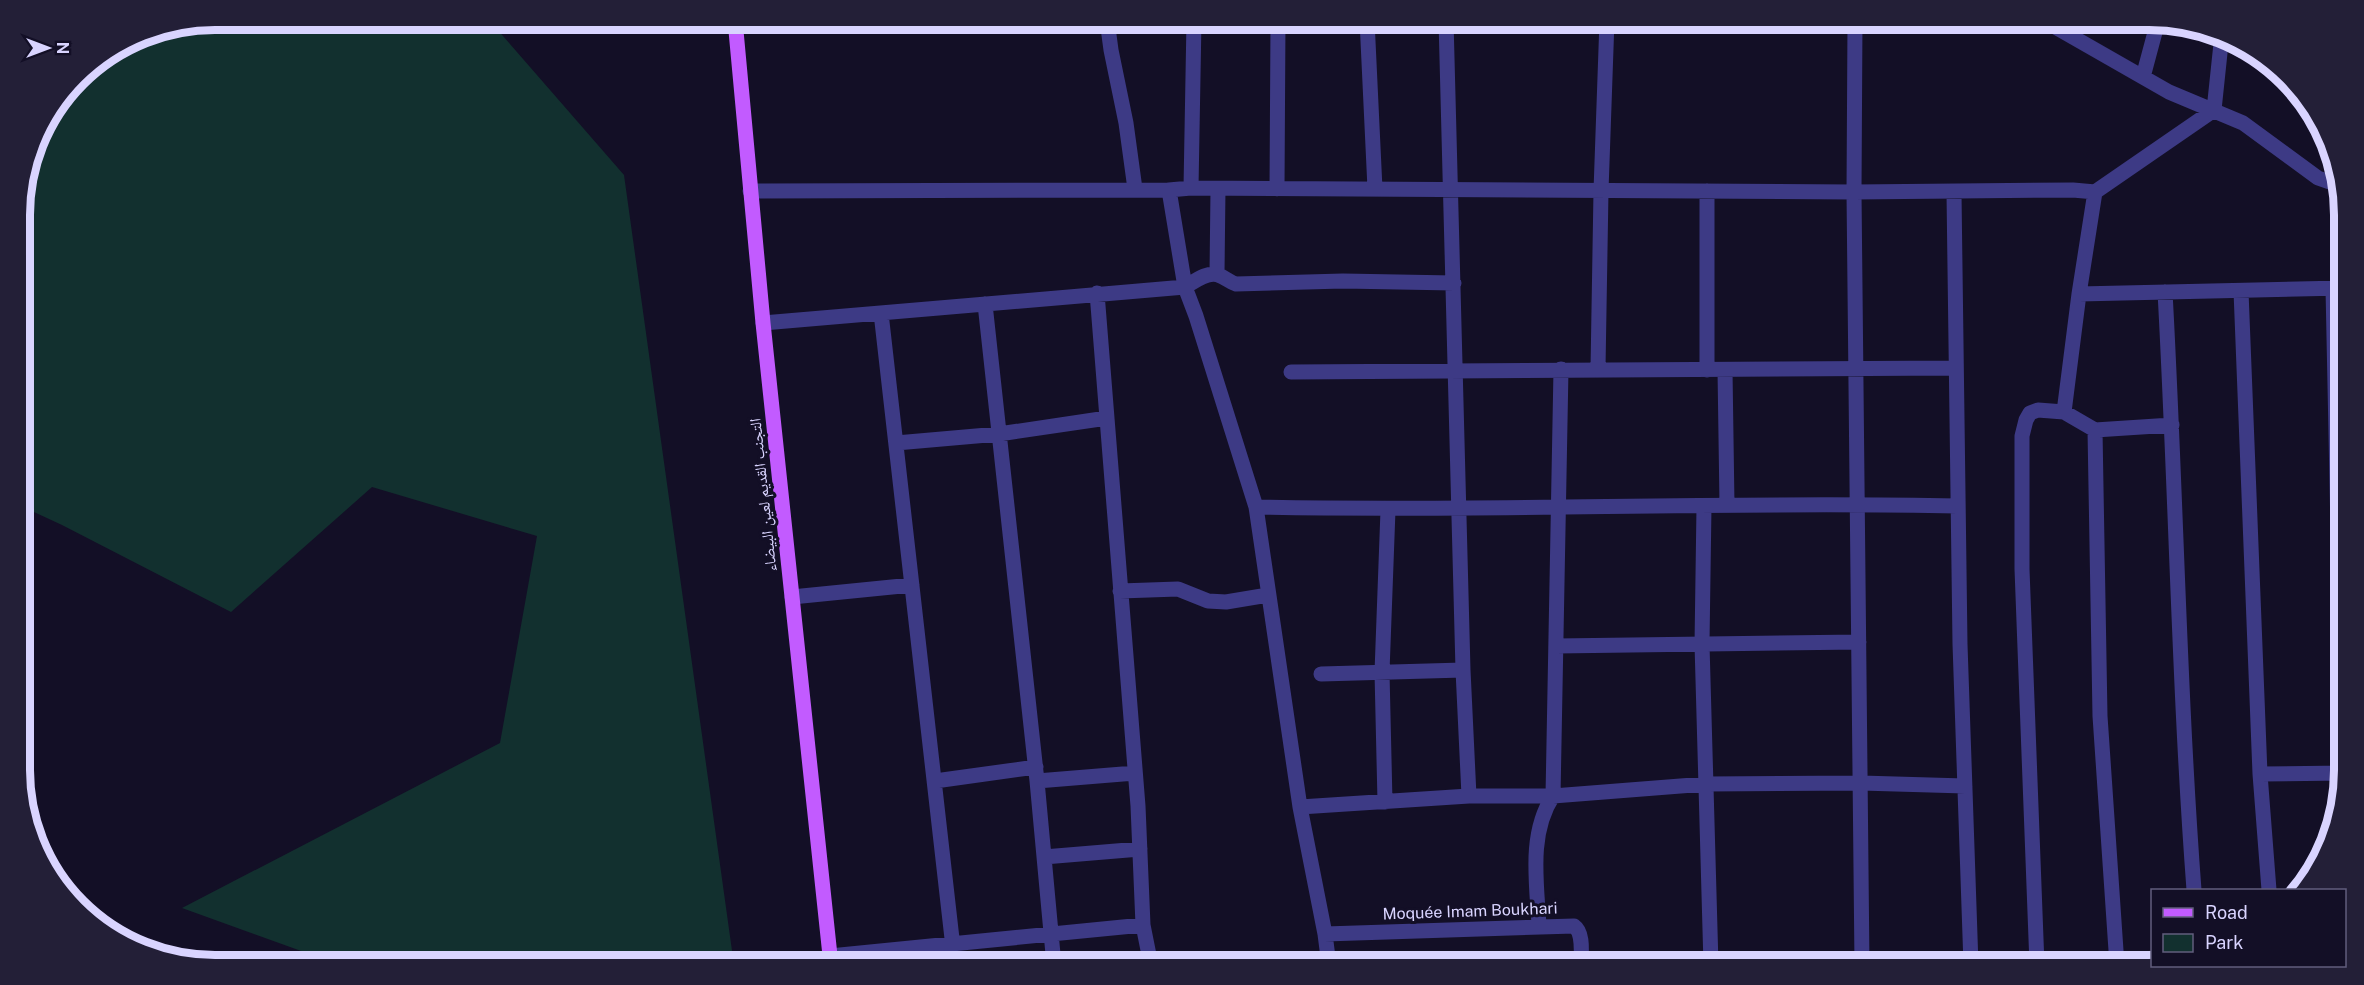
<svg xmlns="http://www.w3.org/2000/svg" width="2364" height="985" viewBox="0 0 2364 985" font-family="'Public Sans','Noto Naskh Arabic',sans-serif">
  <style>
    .green { fill: #12302f }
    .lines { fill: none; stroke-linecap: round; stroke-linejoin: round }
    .minor { stroke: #3d3a85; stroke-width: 15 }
    .primary { stroke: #c25bff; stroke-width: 15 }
    .labels { text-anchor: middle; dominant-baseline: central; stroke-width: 6; stroke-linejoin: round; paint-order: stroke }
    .street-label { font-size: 16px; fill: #d9d4ff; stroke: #130f26 }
    .rim { fill: none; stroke: #d9d4ff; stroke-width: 8 }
  </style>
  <rect width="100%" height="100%" fill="#130f26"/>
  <path class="green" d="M215 20H489L624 175 734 965H340L182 908 500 743 537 536 372 487 231 612 62 525 21 506 20 202 40 129 86 68 141 34Z"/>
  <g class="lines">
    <path class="minor" d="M1107 20 1111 50 1126 123 1135 189
      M1367 20 1375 189
      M1446 20 1463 670 1469 796
      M1855 20 1854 192 1862 965
      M2043 20 2169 92 2243 123 2318 178 2341 186
      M2143 77 2158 21
      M1191 188 1194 20
      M1277 189 1278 20
      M1169 190 1185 287 1196 316 1256 507 1300 807 1325 934 1329 965
      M750 191 1169 190 1191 188 1854 192 2073 190 2095 192 2079 294 2343 288
      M1707 191V370
      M2095 192 2214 110 2222 34
      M1954 193 1960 644 1971 965
      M1217 274 1218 189
      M2333 288 2343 776
      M2241 291 2260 774 2269 890
      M2165 292C2176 492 2179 691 2194 890
      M1097 293 1138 806 1143 925 1151 965
      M985 304 1037 781 1054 965
      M881 313 955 965
      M763 323 1185 287C1194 282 1207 271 1218 275 1225 277 1229 282 1236 284L1343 281 1454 283
      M1598 369 1601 191 1607 20
      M1725 370 1727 505
      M1291 372 1955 368
      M2064 412 2079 294
      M2095 430 2100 716 2117 965
      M896 443 999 434 1107 418
      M1704 506 1702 644 1711 965
      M1256 507C1490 512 1723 501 1957 506
      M1120 591 1178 589 1208 601 1226 602 1268 595
      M792 597 912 585
      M1556 646 1859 642
      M1321 674 1463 670
      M2260 774 2344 773
      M935 781 1036 767
      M1037 781 1135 773
      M1385 802 1382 672 1388 510
      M1300 807 1469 796H1553L1706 784 1861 783 1965 786
      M1044 857 1140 849
      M1539 926C1537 884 1528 834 1553 796L1561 369
      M1325 934 1574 926C1584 933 1581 953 1581 965
      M830 956 1143 925
      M2037 965 2022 569V436L2026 420 2030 413 2038 410 2064 412 2095 430 2172 425"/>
    <path class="primary" d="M735 20 763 323 831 965"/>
  </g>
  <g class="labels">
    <g class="street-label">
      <text transform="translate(763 495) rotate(-96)">التجنب القديم لعين البيضاء</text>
      <text transform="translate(1470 911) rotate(-2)">Moquée Imam Boukhari</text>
    </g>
  </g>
  <path d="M0 0H2364V985H0ZM215 30H2149A185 185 0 0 1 2334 215V770A185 185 0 0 1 2149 955H215A185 185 0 0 1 30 770V215A185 185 0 0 1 215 30Z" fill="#231f37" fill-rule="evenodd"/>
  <path class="rim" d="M215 30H2149A185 185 0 0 1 2334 215V770A185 185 0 0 1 2149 955H215A185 185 0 0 1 30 770V215A185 185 0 0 1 215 30Z"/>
  <rect x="2151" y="889" width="195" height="78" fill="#130f26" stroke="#625e7d" stroke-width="1.5"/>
  <rect x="2163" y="908" width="30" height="9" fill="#c25bff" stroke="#625e7d" stroke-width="1.5"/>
  <text x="2205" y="919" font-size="18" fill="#d9d4ff">Road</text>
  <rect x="2163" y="934" width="30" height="18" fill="#12302f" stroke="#625e7d" stroke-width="1.5"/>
  <text x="2205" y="949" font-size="18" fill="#d9d4ff">Park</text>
  <g transform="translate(48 48) rotate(90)" stroke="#130f26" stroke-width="4.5" paint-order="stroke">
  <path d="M0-4.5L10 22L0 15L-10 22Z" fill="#d9d4ff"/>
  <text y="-9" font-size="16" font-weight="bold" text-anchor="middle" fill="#d9d4ff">N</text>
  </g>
</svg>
